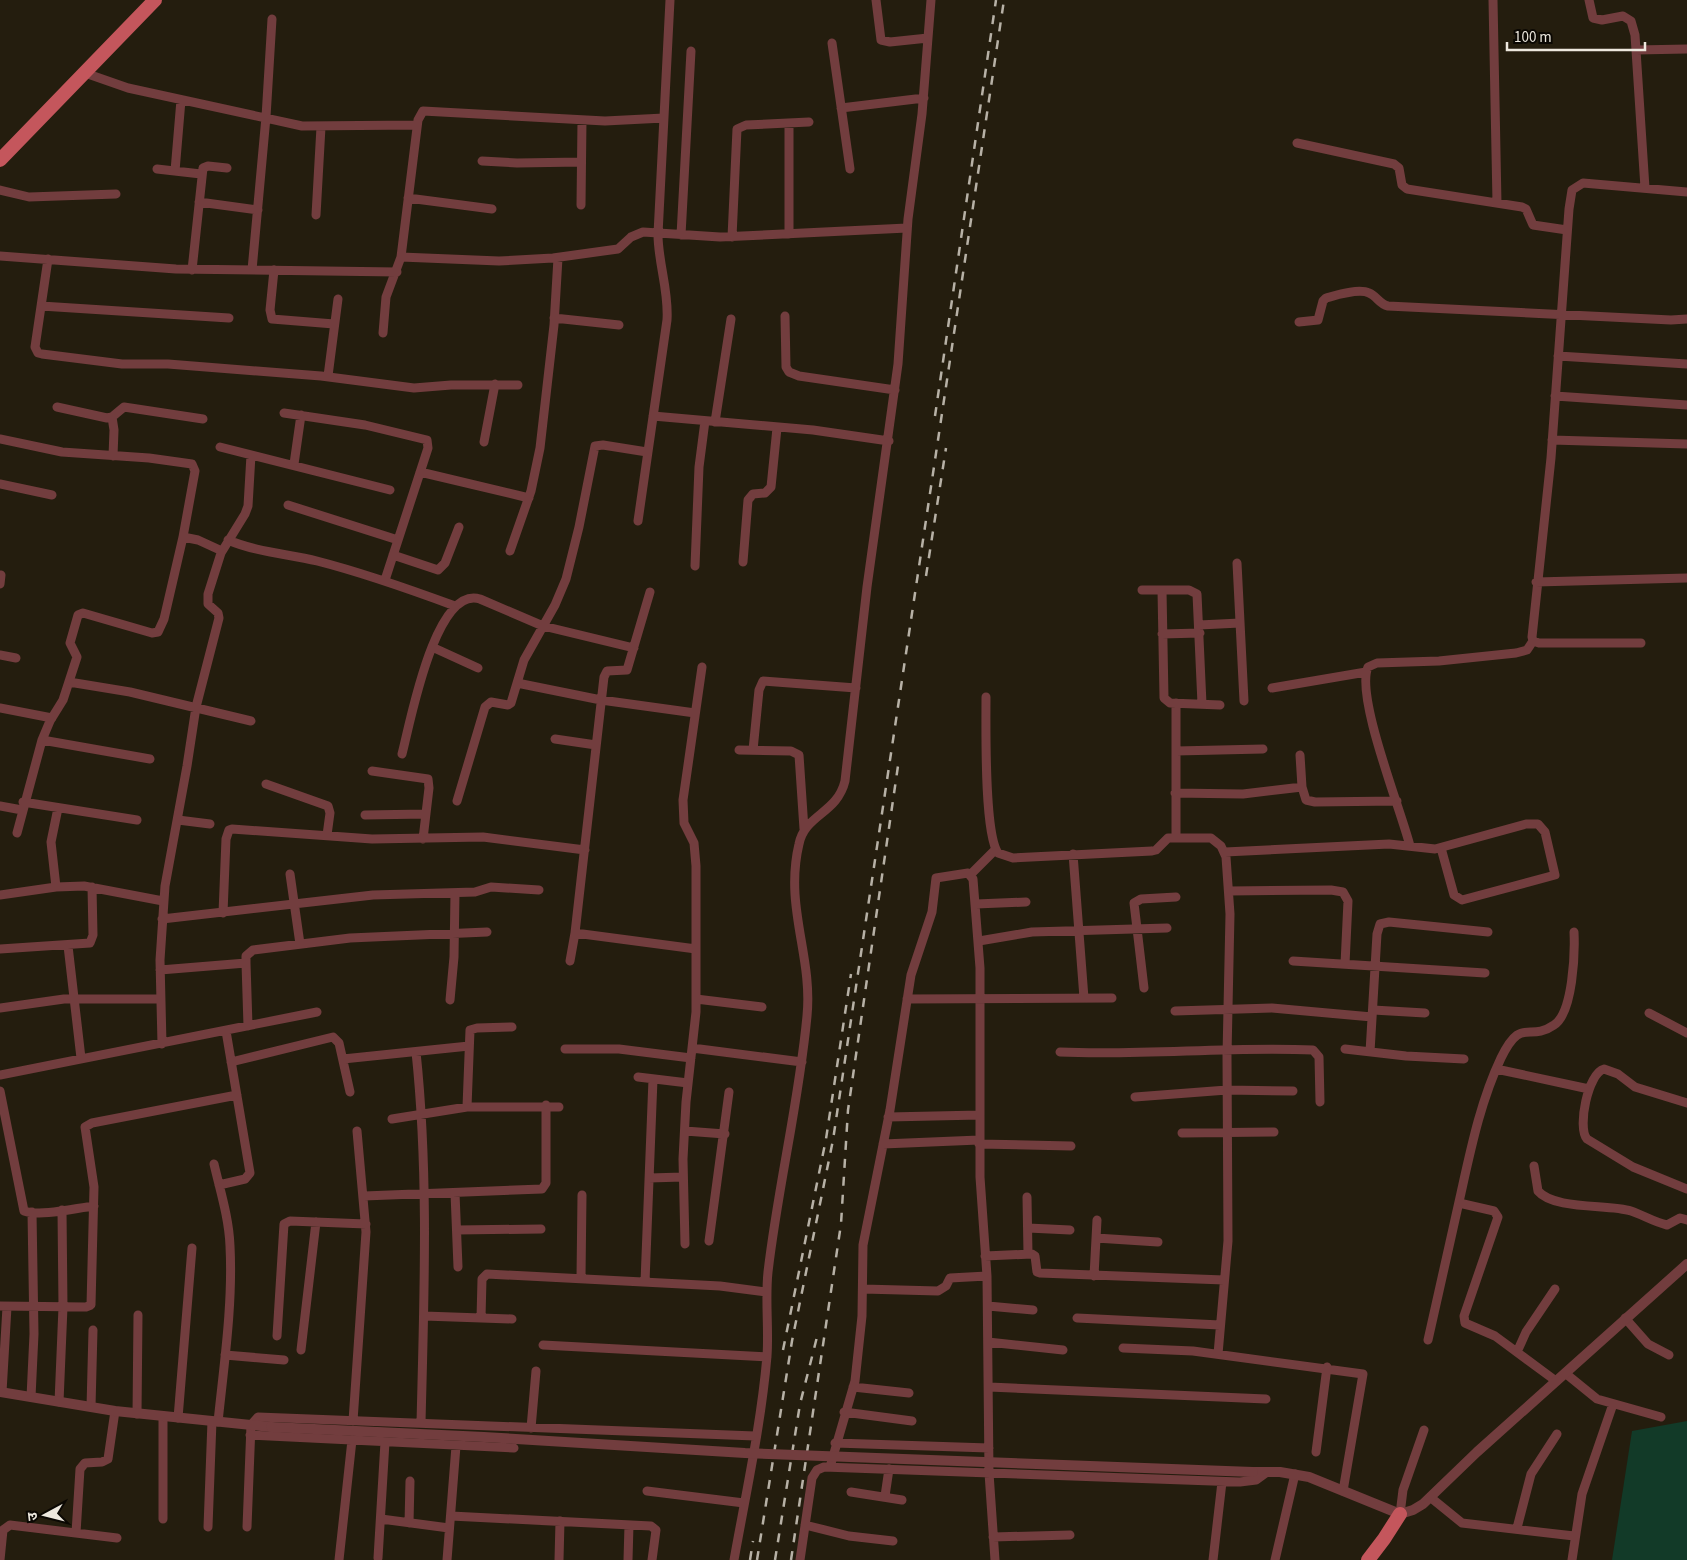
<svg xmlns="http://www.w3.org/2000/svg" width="1687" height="1560" viewBox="0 0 1687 1560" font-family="'Source Sans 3','Noto Sans Devanagari',sans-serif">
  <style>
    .green { fill: #123a28 }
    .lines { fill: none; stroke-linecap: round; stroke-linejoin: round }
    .minor { stroke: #723d3e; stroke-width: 9 }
    .tertiary { stroke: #723d3e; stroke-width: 10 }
    .primary { stroke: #c4565c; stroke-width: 14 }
    .rail { stroke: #b7b1a6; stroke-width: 2.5; stroke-dasharray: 9 9; stroke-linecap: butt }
    .tertiary-bridge { stroke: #723d3e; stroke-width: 10 }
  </style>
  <rect width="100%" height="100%" fill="#241d0e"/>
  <path class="green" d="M1687 1421V1560H1612L1632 1431Z"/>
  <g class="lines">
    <path class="minor" d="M876 0 881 40 890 42 928 38
      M1493 0 1497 203
      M1589 0 1593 18 1602 20 1623 16 1631 21 1635 35 1645 188
      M832 43 850 169
      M1636 50 1687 49
      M85 73 128 88 302 126 417 125
      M841 108 924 98
      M789 123V234
      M1297 143 1394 164 1399 168 1402 185 1407 189 1522 207 1526 209 1533 225 1567 230
      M482 161 517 163 581 162
      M157 169 201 174
      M175 171 181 100
      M0 190 29 197 116 194
      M408 198 492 209
      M199 202 258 210
      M581 205 582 120
      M316 215 321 127
      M681 235 691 51
      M732 237 737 129 746 125 809 122
      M0 256 176 269 397 272
      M401 257 499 261 553 258 618 249 631 237 643 232 720 237 907 228
      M48 259 35 347 38 353 42 354 122 364H168L321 376 414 388 451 385H518
      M192 270 203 168 208 166 227 168
      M252 270 266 117 272 19
      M274 270 270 310 272 319 334 324
      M41 306 229 318
      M785 316 786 367 789 372 799 376 895 390
      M554 318 619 325
      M1299 322 1318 320 1323 301 1326 298C1337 295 1359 288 1369 293 1377 296 1379 304 1388 306L1671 320 1687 319
      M383 333 386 297 401 257 418 120 423 111 605 121 664 118
      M1558 356 1687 364
      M328 376 338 299
      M1555 396 1687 405
      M57 407 107 418 112 417 124 407 203 419
      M284 413 365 425 427 440 428 448 385 580
      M653 416 813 430 889 441
      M112 417 114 430 113 456
      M715 422 731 319
      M0 439 62 452 149 458 192 464 195 471 183 537
      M1552 440 1687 444
      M484 442 495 384
      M220 447 390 490
      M294 464 301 415
      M420 472 529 498
      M0 484 52 495
      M288 505 398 540
      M638 521 667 320C669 290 658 263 658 234L670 0
      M228 540C256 552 288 554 317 561 364 573 409 589 455 606
      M510 551 531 491 540 448 554 325 558 258
      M393 555 438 570 445 563 459 527
      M743 562 748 500 753 494 765 493 771 487 777 428
      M1237 563 1244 701
      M695 566 699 467 705 421
      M1536 582 1687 578
      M0 584 1 575
      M1142 590H1189L1197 594 1202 704
      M1162 590 1164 698 1170 703 1220 705
      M1199 625 1240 623
      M1162 634 1200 633
      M1641 643H1539L1533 641 1532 637 1551 458 1569 209 1572 190 1583 183 1687 192
      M432 647 478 668
      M0 655 16 658
      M69 682 130 692 251 721
      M517 683 601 700 695 713
      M1272 688 1366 672
      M986 697C986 727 984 833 998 853L1013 858 1152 851 1156 850 1168 838H1211L1221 846 1226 857 1230 914 1227 1055 1228 1241 1218 1354
      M0 708 52 718
      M555 739 596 745
      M42 740 150 759
      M739 750 791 751 799 755 804 829
      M753 750 759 690 763 681 856 688
      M1176 751 1263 749
      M402 754C410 724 435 585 480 599L543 626 634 648
      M1300 755 1302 787 1306 800 1315 802 1397 801
      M372 771 428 779 429 788 423 839
      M266 784 328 806 330 813 327 835
      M1175 793 1243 794 1302 787
      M457 801 485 707 491 702 508 705 511 703 524 660 555 605 566 579 579 527 595 446 603 445 647 452
      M23 802 137 820
      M0 806 22 810
      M365 815 426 814
      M178 820 210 824
      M17 833 42 740 50 721 63 700 77 657 70 643 78 615 83 613 152 633 158 632 164 619 183 537 198 540 222 551
      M1176 837V703
      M1410 846C1401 810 1355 696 1368 667L1377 663 1439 661 1516 653 1527 650 1533 641
      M1225 852 1389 844 1435 849 1526 824H1538L1545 832 1555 875 1462 900 1454 895 1441 848
      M1073 854 1084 998
      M290 874 300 944
      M971 874 995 850
      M56 887 51 842 58 808
      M1229 891 1331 890 1343 892 1348 901 1345 964
      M0 895 56 887 84 886 163 901
      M976 904 1026 902
      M223 913 226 839 229 830 232 829 372 839 483 837 585 850
      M162 919 373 895 475 892 491 887 539 890
      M575 933 696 949
      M979 941 1032 932 1167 928
      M68 946 81 1058
      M0 949 90 943 93 935 92 887
      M570 961 575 933 604 677 607 671 627 670 650 592
      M1293 961 1485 973
      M160 970 246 963
      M1144 988 1134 903 1141 899 1176 897
      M696 999 762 1007
      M907 999 1112 998
      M450 1000 454 957 455 893
      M0 1008 64 999H160
      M1373 1010 1425 1013
      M1175 1011 1272 1008 1372 1017
      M1649 1013 1687 1033
      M248 1026 246 963V956L253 950 350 938 487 932
      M162 1044 160 960 165 886 187 766 196 707 219 618 218 613 208 604V594L221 553 245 514 248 506 251 455
      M692 1048 802 1062
      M565 1049H619L691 1058
      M1345 1049 1406 1056 1464 1059
      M416 1052C429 1175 424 1299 421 1423
      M1060 1052C1144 1056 1229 1046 1313 1050L1319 1057 1320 1102
      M1370 1052 1377 934 1380 924 1389 922 1488 932
      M343 1059 469 1046
      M231 1062 333 1037 339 1043 350 1092
      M1496 1069 1589 1089
      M0 1075 317 1012
      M638 1077 688 1083
      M0 1091 24 1211C41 1217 76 1208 94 1206
      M1135 1097 1227 1090 1293 1091
      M1687 1103 1635 1087 1618 1074 1604 1069C1588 1073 1577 1128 1587 1139L1633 1167 1687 1189
      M467 1107 470 1030 477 1028 512 1027
      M888 1117 980 1115
      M392 1119 467 1107H559
      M685 1131 725 1134
      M1182 1133 1274 1132
      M883 1144 979 1140
      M979 1144 1071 1146
      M214 1164C220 1190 229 1218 230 1246 233 1304 224 1364 218 1422
      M1534 1166 1538 1191C1554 1210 1609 1204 1631 1211 1643 1215 1654 1222 1667 1225L1680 1218 1687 1220
      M649 1178 683 1177
      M219 1185 245 1179 250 1173 226 1031
      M455 1193 458 1267
      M364 1196 542 1189 546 1183V1105
      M1027 1197 1028 1254
      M1459 1203 1494 1211 1498 1217 1464 1316 1465 1323 1495 1336 1556 1381
      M1028 1228 1070 1230
      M457 1230 541 1229
      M1096 1238 1158 1242
      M709 1241 729 1092
      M685 1244 683 1159 686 1102 696 1012V866L694 843 684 823 683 800 702 667
      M985 1256 1032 1254 1035 1256 1037 1272 1040 1273 1224 1280
      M1094 1276 1097 1220
      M581 1278 582 1195
      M645 1282 653 1079
      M863 1289 938 1291 946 1286 950 1278 987 1276
      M0 1306 86 1307 91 1305 94 1187 85 1127 92 1123 237 1095
      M988 1306 1033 1310
      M424 1316 512 1319
      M481 1318 482 1279 487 1274 720 1286 766 1292
      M1077 1318 1220 1325
      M1625 1318 1648 1344 1669 1355
      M277 1336 284 1224 290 1221 366 1224
      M1428 1340C1439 1291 1450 1242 1461 1193 1471 1148 1481 1100 1501 1058 1522 1015 1528 1043 1554 1025 1573 1013 1575 953 1574 932
      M988 1342 1063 1350
      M543 1345 767 1357
      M1123 1348 1193 1351 1363 1374 1343 1491
      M301 1350 316 1222
      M1517 1352 1526 1332 1555 1289
      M225 1355 284 1360
      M1565 1373 1597 1399 1661 1417
      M853 1387 909 1393
      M989 1387 1266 1399
      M2 1392 7 1307
      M31 1397 34 1334 32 1212
      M59 1402 63 1307 62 1210
      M91 1407 93 1330
      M844 1412 912 1421
      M137 1414 138 1315
      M178 1418 192 1248
      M353 1421 366 1232 357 1131
      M531 1428 536 1371
      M250 1435 514 1448
      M835 1443 989 1448
      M1316 1452 1327 1367
      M830 1467 855 1381 862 1316 863 1245 890 1110 911 975 932 912 936 878 968 873 973 879 980 968V1177L987 1276 989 1473 995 1560
      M647 1491 744 1503
      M851 1492 902 1500
      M885 1496 889 1469
      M1430 1497 1462 1523 1574 1536
      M1400 1514 1403 1490 1424 1430
      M451 1516 651 1526 656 1530 652 1560
      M163 1519V1416
      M381 1519 449 1528
      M409 1523 410 1481
      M805 1525 849 1536 893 1541
      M208 1527 212 1421
      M247 1527 251 1425 258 1417 755 1436
      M1517 1528 1531 1474 1557 1434
      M76 1533 80 1469 85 1463 102 1462 108 1459 115 1411
      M993 1537 1070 1535
      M378 1558 385 1442
      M0 1560 3 1530 10 1525 117 1538
      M339 1560 352 1440
      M447 1560 456 1446
      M559 1560 560 1521
      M628 1560 629 1525
      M734 1560C746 1493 761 1425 767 1356 769 1328 765 1300 768 1272 778 1186 799 1102 807 1016 813 956 784 907 799 844 805 814 837 814 845 781L867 587 898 364 908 219 922 114 931 0
      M800 1560 812 1478 817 1470 824 1467 1240 1482 1256 1480 1267 1472
      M1213 1560 1222 1482
      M1275 1560 1295 1474
      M1572 1560 1582 1494 1613 1404"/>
    <path class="tertiary" d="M0 1392 115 1411 271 1427
      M1253 1472H1280L1309 1477 1400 1514 1413 1510 1423 1504 1477 1452 1687 1264"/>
    <path class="primary" d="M0 160 155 0
      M1368 1560 1384 1539 1400 1514"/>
    <path class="rail" d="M935 416 996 0
      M926 576 946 448
      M783 1350 826 1139 851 974
      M750 1560 753 1541
      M757 1560 792 1341 833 1140 1004 0
      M775 1560 800 1404 817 1337
      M791 1560 841 1224 848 1110 899 759"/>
    <path class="tertiary-bridge" d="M271 1427 484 1437 745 1453 1253 1472"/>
  </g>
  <g transform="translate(45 1515) rotate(263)" stroke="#0b0803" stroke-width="4" paint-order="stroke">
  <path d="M0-4L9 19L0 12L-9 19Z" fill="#ede8de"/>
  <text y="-8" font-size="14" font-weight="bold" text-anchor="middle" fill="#ede8de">उ</text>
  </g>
  <path d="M1507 42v8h138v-8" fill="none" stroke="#ede8de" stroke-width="2.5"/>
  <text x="1514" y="42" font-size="15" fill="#ede8de" stroke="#0b0803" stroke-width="4" paint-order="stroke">100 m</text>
</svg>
